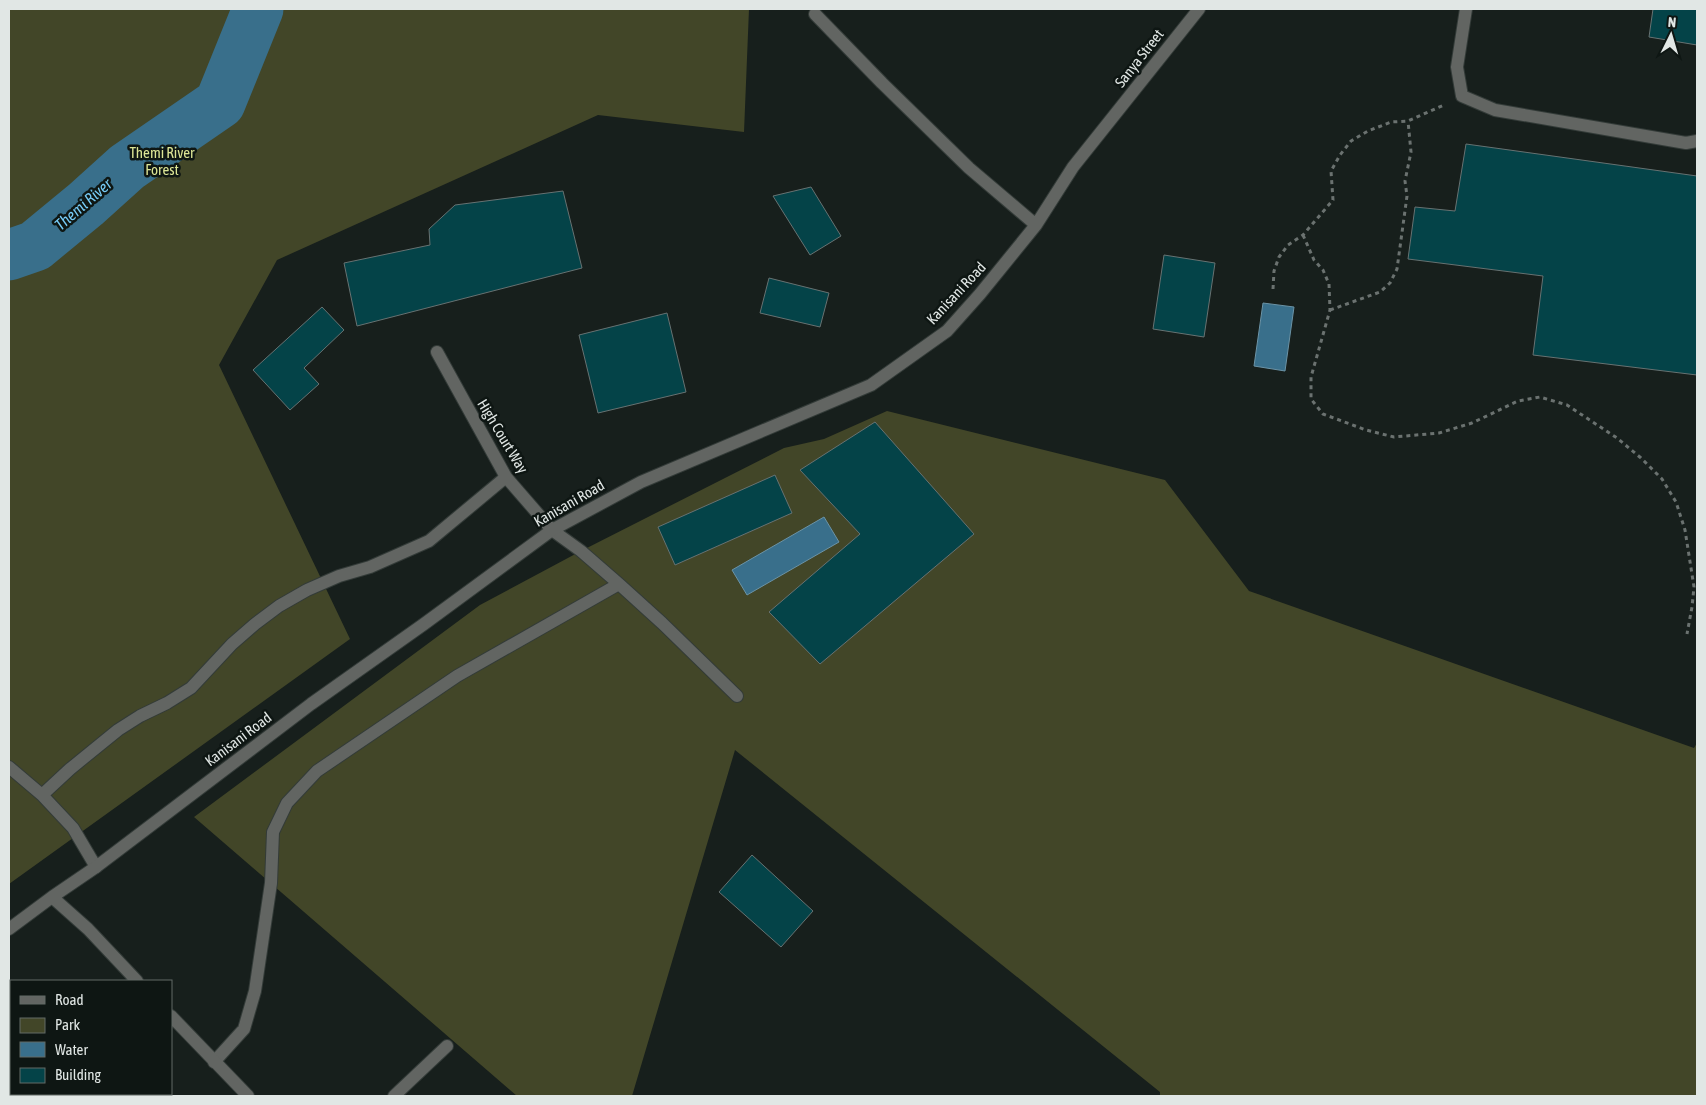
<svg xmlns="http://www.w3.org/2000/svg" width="1706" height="1105" viewBox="0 0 1706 1105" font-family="'Asap Condensed',sans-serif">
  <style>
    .green { fill: #424628 }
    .water { fill: #396f8b; stroke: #6b93a6 }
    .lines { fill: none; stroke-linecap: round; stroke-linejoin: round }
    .river { stroke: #396f8b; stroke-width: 51 }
    .building { fill: #044348; stroke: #677272 }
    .service-casing { stroke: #333b38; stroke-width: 14 }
    .minor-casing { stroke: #333b38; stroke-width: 14 }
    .path { stroke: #6b7270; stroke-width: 3; stroke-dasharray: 4 4; stroke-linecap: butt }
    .service { stroke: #626562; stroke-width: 12 }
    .minor { stroke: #626562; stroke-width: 12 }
    .labels { text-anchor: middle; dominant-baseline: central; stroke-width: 5; stroke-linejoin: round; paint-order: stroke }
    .street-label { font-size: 15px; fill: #e1e7e5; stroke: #0e1613 }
    .park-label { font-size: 15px; fill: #dce595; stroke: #0e1613 }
    .water-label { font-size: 16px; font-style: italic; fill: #76cbf6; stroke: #0e1613 }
  </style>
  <rect width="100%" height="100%" fill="#171f1c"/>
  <path class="green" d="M9 9H749L744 132 598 115 277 260 219 365 350 639 9 884Z
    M887 411 1165 480 1249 591 1694 748 1697 743V1096H1160V1092L735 750 632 1096H517L194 817 480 605 581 551 784 448 824 439Z"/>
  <path class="water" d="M1263 303 1294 307 1285 371 1254 366Z
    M824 517 839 542 747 595 732 570Z"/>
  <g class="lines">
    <path class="river" d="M9 255 35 246 86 204 127 167 220 103 258 9"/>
  </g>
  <path class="building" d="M1653 9H1697V45L1649 37Z
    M1466 144 1697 176V375L1533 355 1543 276 1408 259 1415 207 1455 211Z
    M811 187 841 236 810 255 773 196Z
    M563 191 582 268 357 326 344 263 430 245 429 229 455 205Z
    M1164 255 1215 263 1204 337 1153 329Z
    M769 278 829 293 820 327 760 313Z
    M322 307 344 330 304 368 319 384 290 410 253 370Z
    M667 313 686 392 598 413 579 335Z
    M875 422 974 534 820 664 769 612 860 534 800 470Z
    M775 475 792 513 675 565 658 527Z
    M752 855 813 911 781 947 719 892Z
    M11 1093 85 1094 87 1096H9Z"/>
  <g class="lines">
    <g class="service-casing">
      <path id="service" d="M1466 9 1457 67 1462 96 1495 110 1686 143 1697 141
        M437 352 506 477 552 530 581 551 619 584 662 623 737 696
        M9 767 42 795 73 828 96 867
        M42 795 70 769 118 730 140 716 167 703 191 688 232 644 255 624 279 606 307 590 339 576 370 567 429 541 506 477
        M214 1062 244 1029 255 991 271 883 273 832 287 803 317 771 457 676 619 584"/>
    </g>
    <g class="minor-casing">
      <path id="minor" d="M815 14 882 83 969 168 1036 225
        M52 897 88 929 137 981
        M9 929 52 897 96 867 311 704 424 624 552 530 641 482 871 385 947 331 980 294 1036 225 1073 167 1199 9
        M171 1016 248 1096
        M394 1096 447 1046"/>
    </g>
    <path class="path" d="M1303 235 1314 260 1323 270 1329 284 1330 310 1311 377V399L1323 414 1366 430 1394 437 1439 433 1472 423 1518 401 1540 397 1567 405 1617 438 1641 458 1662 479 1676 502 1685 530 1694 587 1692 607 1687 634
      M1273 289 1274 271 1279 257 1288 245 1303 235 1333 200 1331 171 1340 155 1351 141 1368 131 1391 122 1408 121 1444 105
      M1330 310 1380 292 1390 283 1397 269 1407 196 1405 181 1411 152 1408 121"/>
    <use href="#service" class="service"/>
    <use href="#minor" class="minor"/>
  </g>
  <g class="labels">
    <g class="street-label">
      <text transform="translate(1139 58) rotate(-52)">Sanya Street</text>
      <text transform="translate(956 293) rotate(-47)">Kanisani Road</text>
      <text transform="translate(503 436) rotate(59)">High Court Way</text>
      <text transform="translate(569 503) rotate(-30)">Kanisani Road</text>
      <text transform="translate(238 739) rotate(-37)">Kanisani Road</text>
    </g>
    <g class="park-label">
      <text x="162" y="152">Themi River<tspan x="162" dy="17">Forest</tspan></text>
    </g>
    <g class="water-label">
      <text transform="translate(83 204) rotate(-41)">Themi River</text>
    </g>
  </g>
  <rect width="1706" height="1105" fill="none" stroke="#e1e7e5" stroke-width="20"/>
  <rect x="10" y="980" width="162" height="115" fill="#0e1613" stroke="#626a67"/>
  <rect x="20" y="996" width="25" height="8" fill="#626562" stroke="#626a67"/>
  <text x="55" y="1005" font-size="15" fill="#e1e7e5">Road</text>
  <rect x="20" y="1018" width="25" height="15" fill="#424628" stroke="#626a67"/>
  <text x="55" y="1030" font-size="15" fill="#e1e7e5">Park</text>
  <rect x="20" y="1042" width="25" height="15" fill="#396f8b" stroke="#626a67"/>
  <text x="55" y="1055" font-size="15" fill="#e1e7e5">Water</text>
  <rect x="20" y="1068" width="25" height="15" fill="#044348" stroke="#626a67"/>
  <text x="55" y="1080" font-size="15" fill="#e1e7e5">Building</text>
  <g transform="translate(1671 35) rotate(5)" stroke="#0e1613" stroke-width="4" paint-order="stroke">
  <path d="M0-4L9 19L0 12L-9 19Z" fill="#e1e7e5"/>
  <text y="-8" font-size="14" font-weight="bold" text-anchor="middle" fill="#e1e7e5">N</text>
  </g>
</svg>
